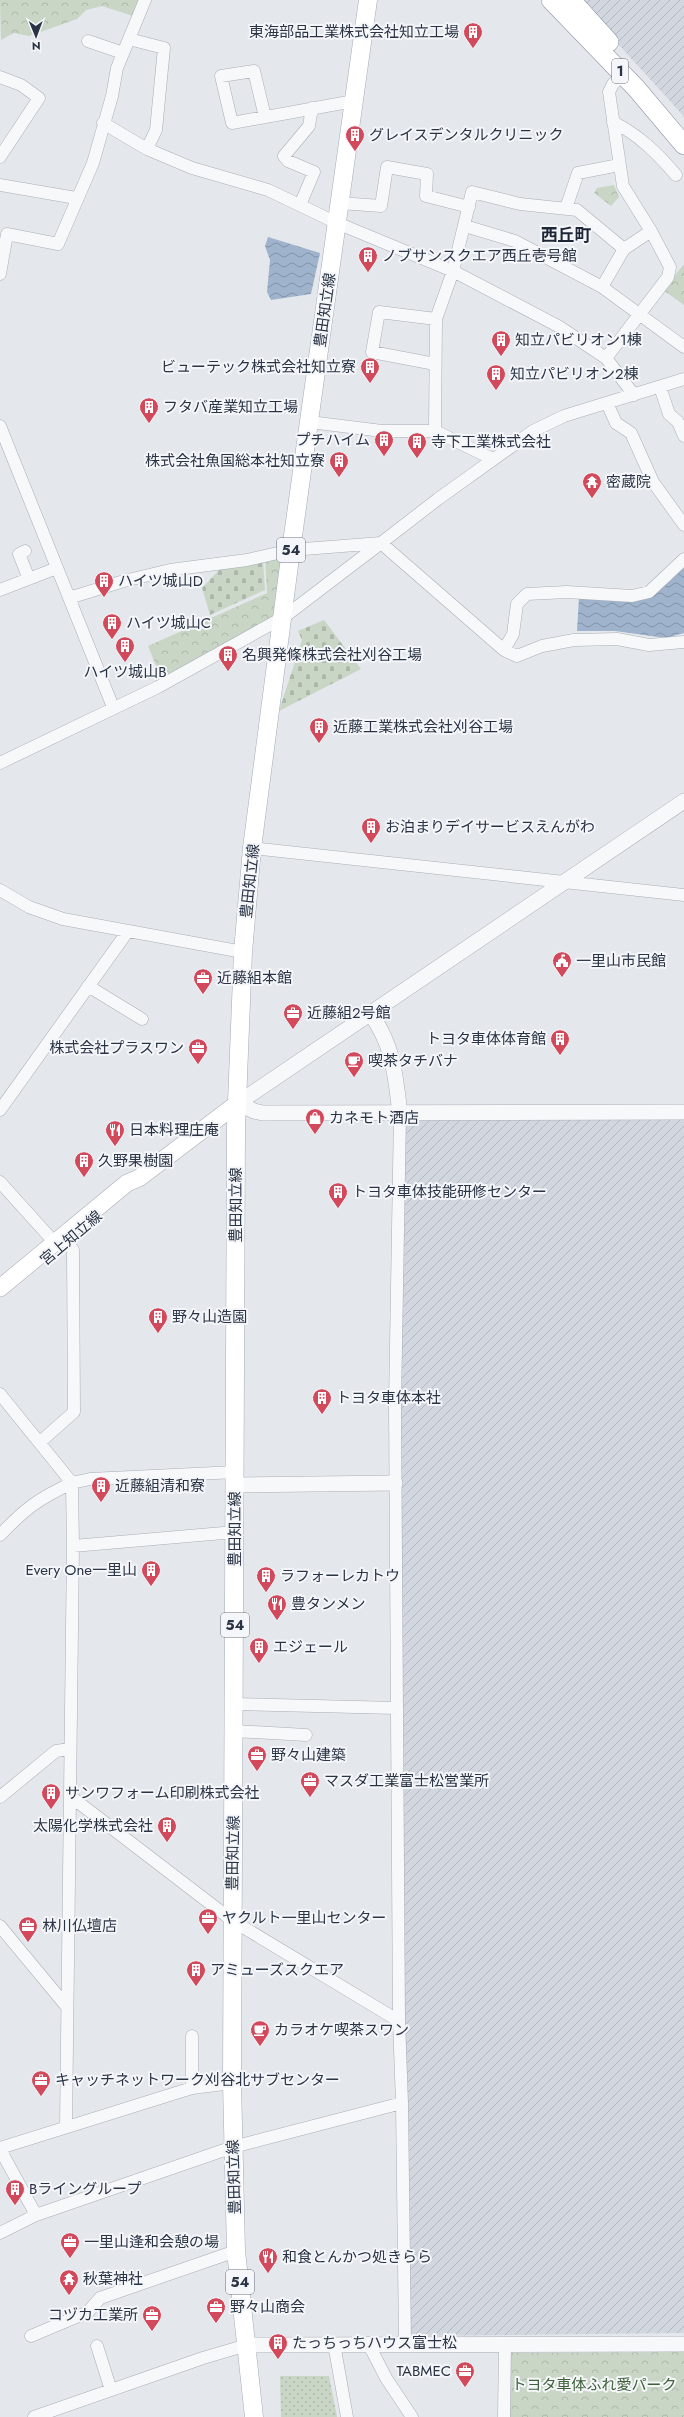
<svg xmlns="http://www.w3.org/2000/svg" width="684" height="2417" viewBox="0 0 684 2417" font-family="Jost,'Noto Sans JP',sans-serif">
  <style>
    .industrial { fill: url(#industrial-furrows) }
    .grass { fill: url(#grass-dots) }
    .cemetery { fill: url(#cemetery-stones) }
    .park { fill: url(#park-crowns) }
    .water { fill: url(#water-waves) }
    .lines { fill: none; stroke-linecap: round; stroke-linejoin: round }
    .minor-casing { stroke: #a9aeb7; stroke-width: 13 }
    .tertiary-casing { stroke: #a9aeb7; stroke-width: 16 }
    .secondary-casing { stroke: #a9aeb7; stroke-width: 18 }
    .primary-casing { stroke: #a3abb8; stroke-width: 19 }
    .trunk-casing { stroke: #8b94a3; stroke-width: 20 }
    .minor { stroke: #f7f8fa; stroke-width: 12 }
    .tertiary { stroke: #f7f8fa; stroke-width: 15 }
    .secondary { stroke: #fff; stroke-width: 17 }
    .primary { stroke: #fff; stroke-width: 18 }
    .trunk { stroke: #fff; stroke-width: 19 }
    .labels { text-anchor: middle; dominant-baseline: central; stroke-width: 4; stroke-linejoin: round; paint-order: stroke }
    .shield { fill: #f4f6f9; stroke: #676e7b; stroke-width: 1 }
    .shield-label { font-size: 14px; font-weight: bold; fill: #2b3445 }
    .poi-label { font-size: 15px; fill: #2b3445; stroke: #f4f6f9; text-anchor: start }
    .street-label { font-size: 15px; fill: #2b3445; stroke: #f4f6f9 }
    .park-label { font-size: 15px; fill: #3f6138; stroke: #f4f6f9 }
    .quarter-label { font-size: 17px; font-weight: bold; fill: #1d2536; stroke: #f4f6f9 }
  </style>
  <defs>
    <pattern id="industrial-furrows" width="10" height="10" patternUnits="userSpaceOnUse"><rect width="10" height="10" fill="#d2d6de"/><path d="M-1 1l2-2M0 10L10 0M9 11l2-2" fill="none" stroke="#b4b8c0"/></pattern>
    <pattern id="grass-dots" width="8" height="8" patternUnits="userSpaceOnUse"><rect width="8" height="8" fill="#c9d6c5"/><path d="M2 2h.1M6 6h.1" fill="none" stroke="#adb8ab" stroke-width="1.8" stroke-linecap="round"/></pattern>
    <pattern id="cemetery-stones" width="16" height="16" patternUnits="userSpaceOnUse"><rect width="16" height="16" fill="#c9d6c5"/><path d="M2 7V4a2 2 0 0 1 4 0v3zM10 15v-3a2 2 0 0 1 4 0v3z" fill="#adb8ab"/></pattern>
    <pattern id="park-crowns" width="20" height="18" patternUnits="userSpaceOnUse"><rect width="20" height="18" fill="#c9d6c5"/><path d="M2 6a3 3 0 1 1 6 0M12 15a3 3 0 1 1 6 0" fill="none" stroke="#adb8ab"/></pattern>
    <pattern id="water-waves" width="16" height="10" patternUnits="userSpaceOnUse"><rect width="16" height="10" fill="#9fb4cc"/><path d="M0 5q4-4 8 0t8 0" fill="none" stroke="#8293a7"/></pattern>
  </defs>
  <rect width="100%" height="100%" fill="#e4e7ec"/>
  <path class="industrial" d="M578 0H684V117L679 111Z
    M684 1118V2333L410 2336 405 2332 398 1166 405 1120Z"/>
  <path class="grass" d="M280 2376H329L337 2417H281Z"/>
  <path class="cemetery" d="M263 560 265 590 210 615 202 588 221 568Z
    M324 620 361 669 279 711 302 640 298 631Z"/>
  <path class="park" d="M0 0H143L136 17 102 6 86 10 77 19 29 36 14 33 1 40Z
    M614 185 619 197 611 206 594 193 597 188Z
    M684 264V305L663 290Z
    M283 555 276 615 161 678 148 646 267 593 265 559Z
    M684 2352V2417H505V2353Z"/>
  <path class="water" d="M268 237 320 253 311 294 271 300 267 292 270 260 265 246Z
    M684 559V633L666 638 615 631H577L579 597 631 600Z"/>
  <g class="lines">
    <g class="minor-casing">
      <path id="minor" d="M129 39 164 48 156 130 147 149
        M88 41 123 53
        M0 77 21 85 39 98 0 157
        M265 117 254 71 221 76 232 123 354 101
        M613 122C639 135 657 153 676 175
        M103 123 147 149 192 168 268 190 337 223 453 271 558 326 606 358 634 395
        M0 185 76 198
        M340 203 381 206 387 167 427 174 426 196 469 207
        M300 205 314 172 288 161 284 156 309 126 312 108
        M566 208 578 173 619 165
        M465 226 515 241 602 287 684 347
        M0 274 7 234 58 244 93 163 112 96 117 68 145 0
        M602 287 624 249
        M606 358 668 277 670 267 651 231 623 186 609 92 613 84 623 74
        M435 364 372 352 379 312 436 319
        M660 387 669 414 678 422 684 436
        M607 403 616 423 631 433 653 482 684 525
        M310 422 382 431H435L493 459
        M0 426 113 707
        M435 431 436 319 453 271 472 192 520 204 577 210 624 249 651 231
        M25 551 19 554 29 579
        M0 590 57 568
        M69 598 124 581 170 570 247 560 291 550 381 543 438 499 533 431 564 416 684 379
        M504 650 513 634 517 604 527 594 567 592 632 596 649 592 684 559
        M0 763 158 687 284 617 381 543 504 650 517 656 542 646 574 640 617 639 649 645 684 642
        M252 848 684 895
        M0 890 29 907 63 919 243 952
        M88 986 142 1019
        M0 1110 128 931
        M400 1113 395 1404 399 2021 402 2103 405 2343
        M0 1182 55 1243
        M0 1394 72 1483 90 1479 236 1472
        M40 1442 74 1412 73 1250 66 1242
        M0 1535C26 1508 38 1499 72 1483L73 1546 66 2126
        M73 1546 235 1532
        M235 1704 397 1708
        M234 1731 306 1735
        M70 1796 233 1921 399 2021
        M0 1797 56 1751 70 1749
        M0 1926 67 2007
        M192 2088V2036
        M0 2148 192 2088 232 2083
        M0 2149 36 2215
        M0 2233 36 2215 233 2147 402 2103
        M31 2336 88 2312 100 2298 236 2251
        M368 2343 386 2378 412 2417
        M334 2344 347 2417
        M97 2346 111 2390
        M34 2417 203 2358 247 2345
        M504 2417 505 2344"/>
    </g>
    <g class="tertiary-casing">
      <path id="tertiary" d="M684 801 238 1103 254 1111 263 1113 684 1112
        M370 1013C394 1046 395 1075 400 1113
        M235 1485 395 1483
        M247 2345 684 2344"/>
    </g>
    <g class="secondary-casing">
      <path id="secondary" d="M0 1288 127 1183 139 1178 238 1103"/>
    </g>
    <g class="primary-casing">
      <path id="primary" d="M254 2417 236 2251 232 2083 236 1127 243 952 252 848 291 550 368 0"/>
    </g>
    <g class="trunk-casing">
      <path id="trunk" d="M551 0 636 88 684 145
        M571 0 609 42"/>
    </g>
    <use href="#minor" class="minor"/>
    <use href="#tertiary" class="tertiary"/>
    <use href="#secondary" class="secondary"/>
    <use href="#primary" class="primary"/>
    <use href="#trunk" class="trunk"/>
  </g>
  <defs>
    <g id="building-pin" transform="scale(1)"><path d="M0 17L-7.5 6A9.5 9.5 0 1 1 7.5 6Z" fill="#d1495b" stroke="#f4f6f9"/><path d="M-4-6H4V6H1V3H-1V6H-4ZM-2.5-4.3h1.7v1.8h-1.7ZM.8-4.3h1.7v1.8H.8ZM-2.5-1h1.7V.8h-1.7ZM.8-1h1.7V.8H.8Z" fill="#fff"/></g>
    <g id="temple-pin" transform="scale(1)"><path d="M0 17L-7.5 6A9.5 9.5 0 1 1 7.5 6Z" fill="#d1495b" stroke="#f4f6f9"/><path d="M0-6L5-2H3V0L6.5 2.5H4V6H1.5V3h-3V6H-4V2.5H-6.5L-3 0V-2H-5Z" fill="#fff"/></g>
    <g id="civic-pin" transform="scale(1)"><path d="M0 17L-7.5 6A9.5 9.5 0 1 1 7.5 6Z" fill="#d1495b" stroke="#f4f6f9"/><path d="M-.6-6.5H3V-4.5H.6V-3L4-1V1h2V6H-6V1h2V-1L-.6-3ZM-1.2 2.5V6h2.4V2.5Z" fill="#fff"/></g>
    <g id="office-pin" transform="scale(1)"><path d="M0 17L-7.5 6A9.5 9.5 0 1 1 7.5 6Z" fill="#d1495b" stroke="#f4f6f9"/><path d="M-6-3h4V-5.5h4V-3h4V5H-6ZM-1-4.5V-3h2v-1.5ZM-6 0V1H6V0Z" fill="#fff"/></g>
    <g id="cafe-pin" transform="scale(1)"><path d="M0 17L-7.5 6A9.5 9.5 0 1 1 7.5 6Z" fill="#d1495b" stroke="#f4f6f9"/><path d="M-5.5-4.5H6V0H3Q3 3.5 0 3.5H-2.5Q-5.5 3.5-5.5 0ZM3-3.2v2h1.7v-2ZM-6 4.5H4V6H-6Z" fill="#fff"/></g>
    <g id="shop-pin" transform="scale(1)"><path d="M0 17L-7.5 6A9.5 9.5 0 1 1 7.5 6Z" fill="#d1495b" stroke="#f4f6f9"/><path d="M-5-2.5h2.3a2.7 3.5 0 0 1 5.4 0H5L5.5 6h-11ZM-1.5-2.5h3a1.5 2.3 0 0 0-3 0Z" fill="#fff"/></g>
    <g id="restaurant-pin" transform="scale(1)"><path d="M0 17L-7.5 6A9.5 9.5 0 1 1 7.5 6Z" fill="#d1495b" stroke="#f4f6f9"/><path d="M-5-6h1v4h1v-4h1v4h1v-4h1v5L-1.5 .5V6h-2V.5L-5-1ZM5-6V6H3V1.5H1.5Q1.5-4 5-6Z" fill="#fff"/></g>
  </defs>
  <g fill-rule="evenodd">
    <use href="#building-pin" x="473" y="32"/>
    <use href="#building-pin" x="355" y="135"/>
    <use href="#building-pin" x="368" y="256"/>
    <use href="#building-pin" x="501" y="340"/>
    <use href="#building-pin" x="370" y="367"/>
    <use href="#building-pin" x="496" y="374"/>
    <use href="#building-pin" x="149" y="407"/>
    <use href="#building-pin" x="384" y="440"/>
    <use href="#building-pin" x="417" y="442"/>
    <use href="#building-pin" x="339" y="461"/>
    <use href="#temple-pin" x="592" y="482"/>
    <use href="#building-pin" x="104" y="581"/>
    <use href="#building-pin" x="112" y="623"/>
    <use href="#building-pin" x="125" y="646"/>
    <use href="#building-pin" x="228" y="655"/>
    <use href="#building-pin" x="319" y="727"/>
    <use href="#building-pin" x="371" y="827"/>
    <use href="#civic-pin" x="562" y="961"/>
    <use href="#office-pin" x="203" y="978"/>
    <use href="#office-pin" x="293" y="1013"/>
    <use href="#building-pin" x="560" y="1039"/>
    <use href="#office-pin" x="198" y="1048"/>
    <use href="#cafe-pin" x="354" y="1061"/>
    <use href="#shop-pin" x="315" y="1118"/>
    <use href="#restaurant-pin" x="115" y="1130"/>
    <use href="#building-pin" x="84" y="1161"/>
    <use href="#building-pin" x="338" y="1192"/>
    <use href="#building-pin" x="158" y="1317"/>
    <use href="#building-pin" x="322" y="1398"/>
    <use href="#building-pin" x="101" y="1486"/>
    <use href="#building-pin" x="151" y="1570"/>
    <use href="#building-pin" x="266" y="1576"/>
    <use href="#restaurant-pin" x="277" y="1604"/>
    <use href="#building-pin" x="259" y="1647"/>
    <use href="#office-pin" x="257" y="1755"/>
    <use href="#office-pin" x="310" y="1781"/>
    <use href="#building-pin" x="51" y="1793"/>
    <use href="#building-pin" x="167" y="1826"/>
    <use href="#office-pin" x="208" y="1918"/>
    <use href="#office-pin" x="28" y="1926"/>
    <use href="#building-pin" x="196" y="1970"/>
    <use href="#cafe-pin" x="260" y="2030"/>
    <use href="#office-pin" x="41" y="2080"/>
    <use href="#building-pin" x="15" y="2189"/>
    <use href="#office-pin" x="70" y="2242"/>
    <use href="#restaurant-pin" x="268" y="2257"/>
    <use href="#temple-pin" x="69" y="2279"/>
    <use href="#office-pin" x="216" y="2307"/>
    <use href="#office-pin" x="152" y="2315"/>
    <use href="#building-pin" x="278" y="2343"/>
    <use href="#office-pin" x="465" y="2371"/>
  </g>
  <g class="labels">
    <g class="shield">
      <rect x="612" y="59" width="16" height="24" rx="3"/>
      <rect x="277" y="538" width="28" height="24" rx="3"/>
      <rect x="221" y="1613" width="28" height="24" rx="3"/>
      <rect x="226" y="2270" width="28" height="24" rx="3"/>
    </g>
    <g class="shield-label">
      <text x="620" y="71">1</text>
      <text x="291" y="550">54</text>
      <text x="235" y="1625">54</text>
      <text x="240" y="2282">54</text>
    </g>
    <g class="poi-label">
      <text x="459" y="32" text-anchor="end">東海部品工業株式会社知立工場</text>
      <text x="369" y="135">グレイスデンタルクリニック</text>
      <text x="382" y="256">ノブサンスクエア西丘壱号館</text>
      <text x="515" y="340">知立パビリオン1棟</text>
      <text x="356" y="367" text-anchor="end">ビューテック株式会社知立寮</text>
      <text x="510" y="374">知立パビリオン2棟</text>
      <text x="163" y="407">フタバ産業知立工場</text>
      <text x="370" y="440" text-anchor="end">プチハイム</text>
      <text x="431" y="442">寺下工業株式会社</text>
      <text x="325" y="461" text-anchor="end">株式会社魚国総本社知立寮</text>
      <text x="606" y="482">密蔵院</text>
      <text x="118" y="581">ハイツ城山D</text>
      <text x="126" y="623">ハイツ城山C</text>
      <text x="242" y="655">名興発條株式会社刈谷工場</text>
      <text x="125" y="672" text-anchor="middle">ハイツ城山B</text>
      <text x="333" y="727">近藤工業株式会社刈谷工場</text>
      <text x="385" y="827">お泊まりデイサービスえんがわ</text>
      <text x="576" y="961">一里山市民館</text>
      <text x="217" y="978">近藤組本館</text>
      <text x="307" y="1013">近藤組2号館</text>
      <text x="546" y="1039" text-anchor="end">トヨタ車体体育館</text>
      <text x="184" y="1048" text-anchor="end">株式会社プラスワン</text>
      <text x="368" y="1061">喫茶タチバナ</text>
      <text x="329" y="1118">カネモト酒店</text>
      <text x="129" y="1130">日本料理庄庵</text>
      <text x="98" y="1161">久野果樹園</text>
      <text x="352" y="1192">トヨタ車体技能研修センター</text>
      <text x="172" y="1317">野々山造園</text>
      <text x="336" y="1398">トヨタ車体本社</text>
      <text x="115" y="1486">近藤組清和寮</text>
      <text x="137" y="1570" text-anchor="end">Every One一里山</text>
      <text x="280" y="1576">ラフォーレカトウ</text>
      <text x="291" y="1604">豊タンメン</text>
      <text x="273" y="1647">エジェール</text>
      <text x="271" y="1755">野々山建築</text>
      <text x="324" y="1781">マスダ工業富士松営業所</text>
      <text x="65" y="1793">サンワフォーム印刷株式会社</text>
      <text x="153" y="1826" text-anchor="end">太陽化学株式会社</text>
      <text x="222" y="1918">ヤクルト一里山センター</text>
      <text x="42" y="1926">林川仏壇店</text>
      <text x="210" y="1970">アミューズスクエア</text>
      <text x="274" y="2030">カラオケ喫茶スワン</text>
      <text x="55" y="2080">キャッチネットワーク刈谷北サブセンター</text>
      <text x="29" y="2189">Bライングループ</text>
      <text x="84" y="2242">一里山逢和会憩の場</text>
      <text x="282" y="2257">和食とんかつ処きらら</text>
      <text x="83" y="2279">秋葉神社</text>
      <text x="230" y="2307">野々山商会</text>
      <text x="138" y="2315" text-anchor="end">コヅカ工業所</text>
      <text x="292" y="2343">たっちっちハウス富士松</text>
      <text x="451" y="2371" text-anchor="end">TABMEC</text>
    </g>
    <g class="street-label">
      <text transform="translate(325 310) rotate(-82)">豊田知立線</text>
      <text transform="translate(250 881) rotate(-84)">豊田知立線</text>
      <text transform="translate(236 1205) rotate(-90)">豊田知立線</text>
      <text transform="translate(71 1238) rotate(-40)">宮上知立線</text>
      <text transform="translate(235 1529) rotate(-90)">豊田知立線</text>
      <text transform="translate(233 1853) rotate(-89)">豊田知立線</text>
      <text transform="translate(234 2177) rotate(-92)">豊田知立線</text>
    </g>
    <g class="park-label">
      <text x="594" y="2385">トヨタ車体ふれ愛パーク</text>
    </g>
    <g class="quarter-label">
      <text x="566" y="235">西丘町</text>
    </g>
  </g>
  <g transform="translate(36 36) rotate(179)" stroke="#f4f6f9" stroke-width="3" paint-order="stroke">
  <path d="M0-3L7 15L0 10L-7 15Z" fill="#2b3445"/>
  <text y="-6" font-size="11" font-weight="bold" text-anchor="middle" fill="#2b3445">N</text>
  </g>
</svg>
